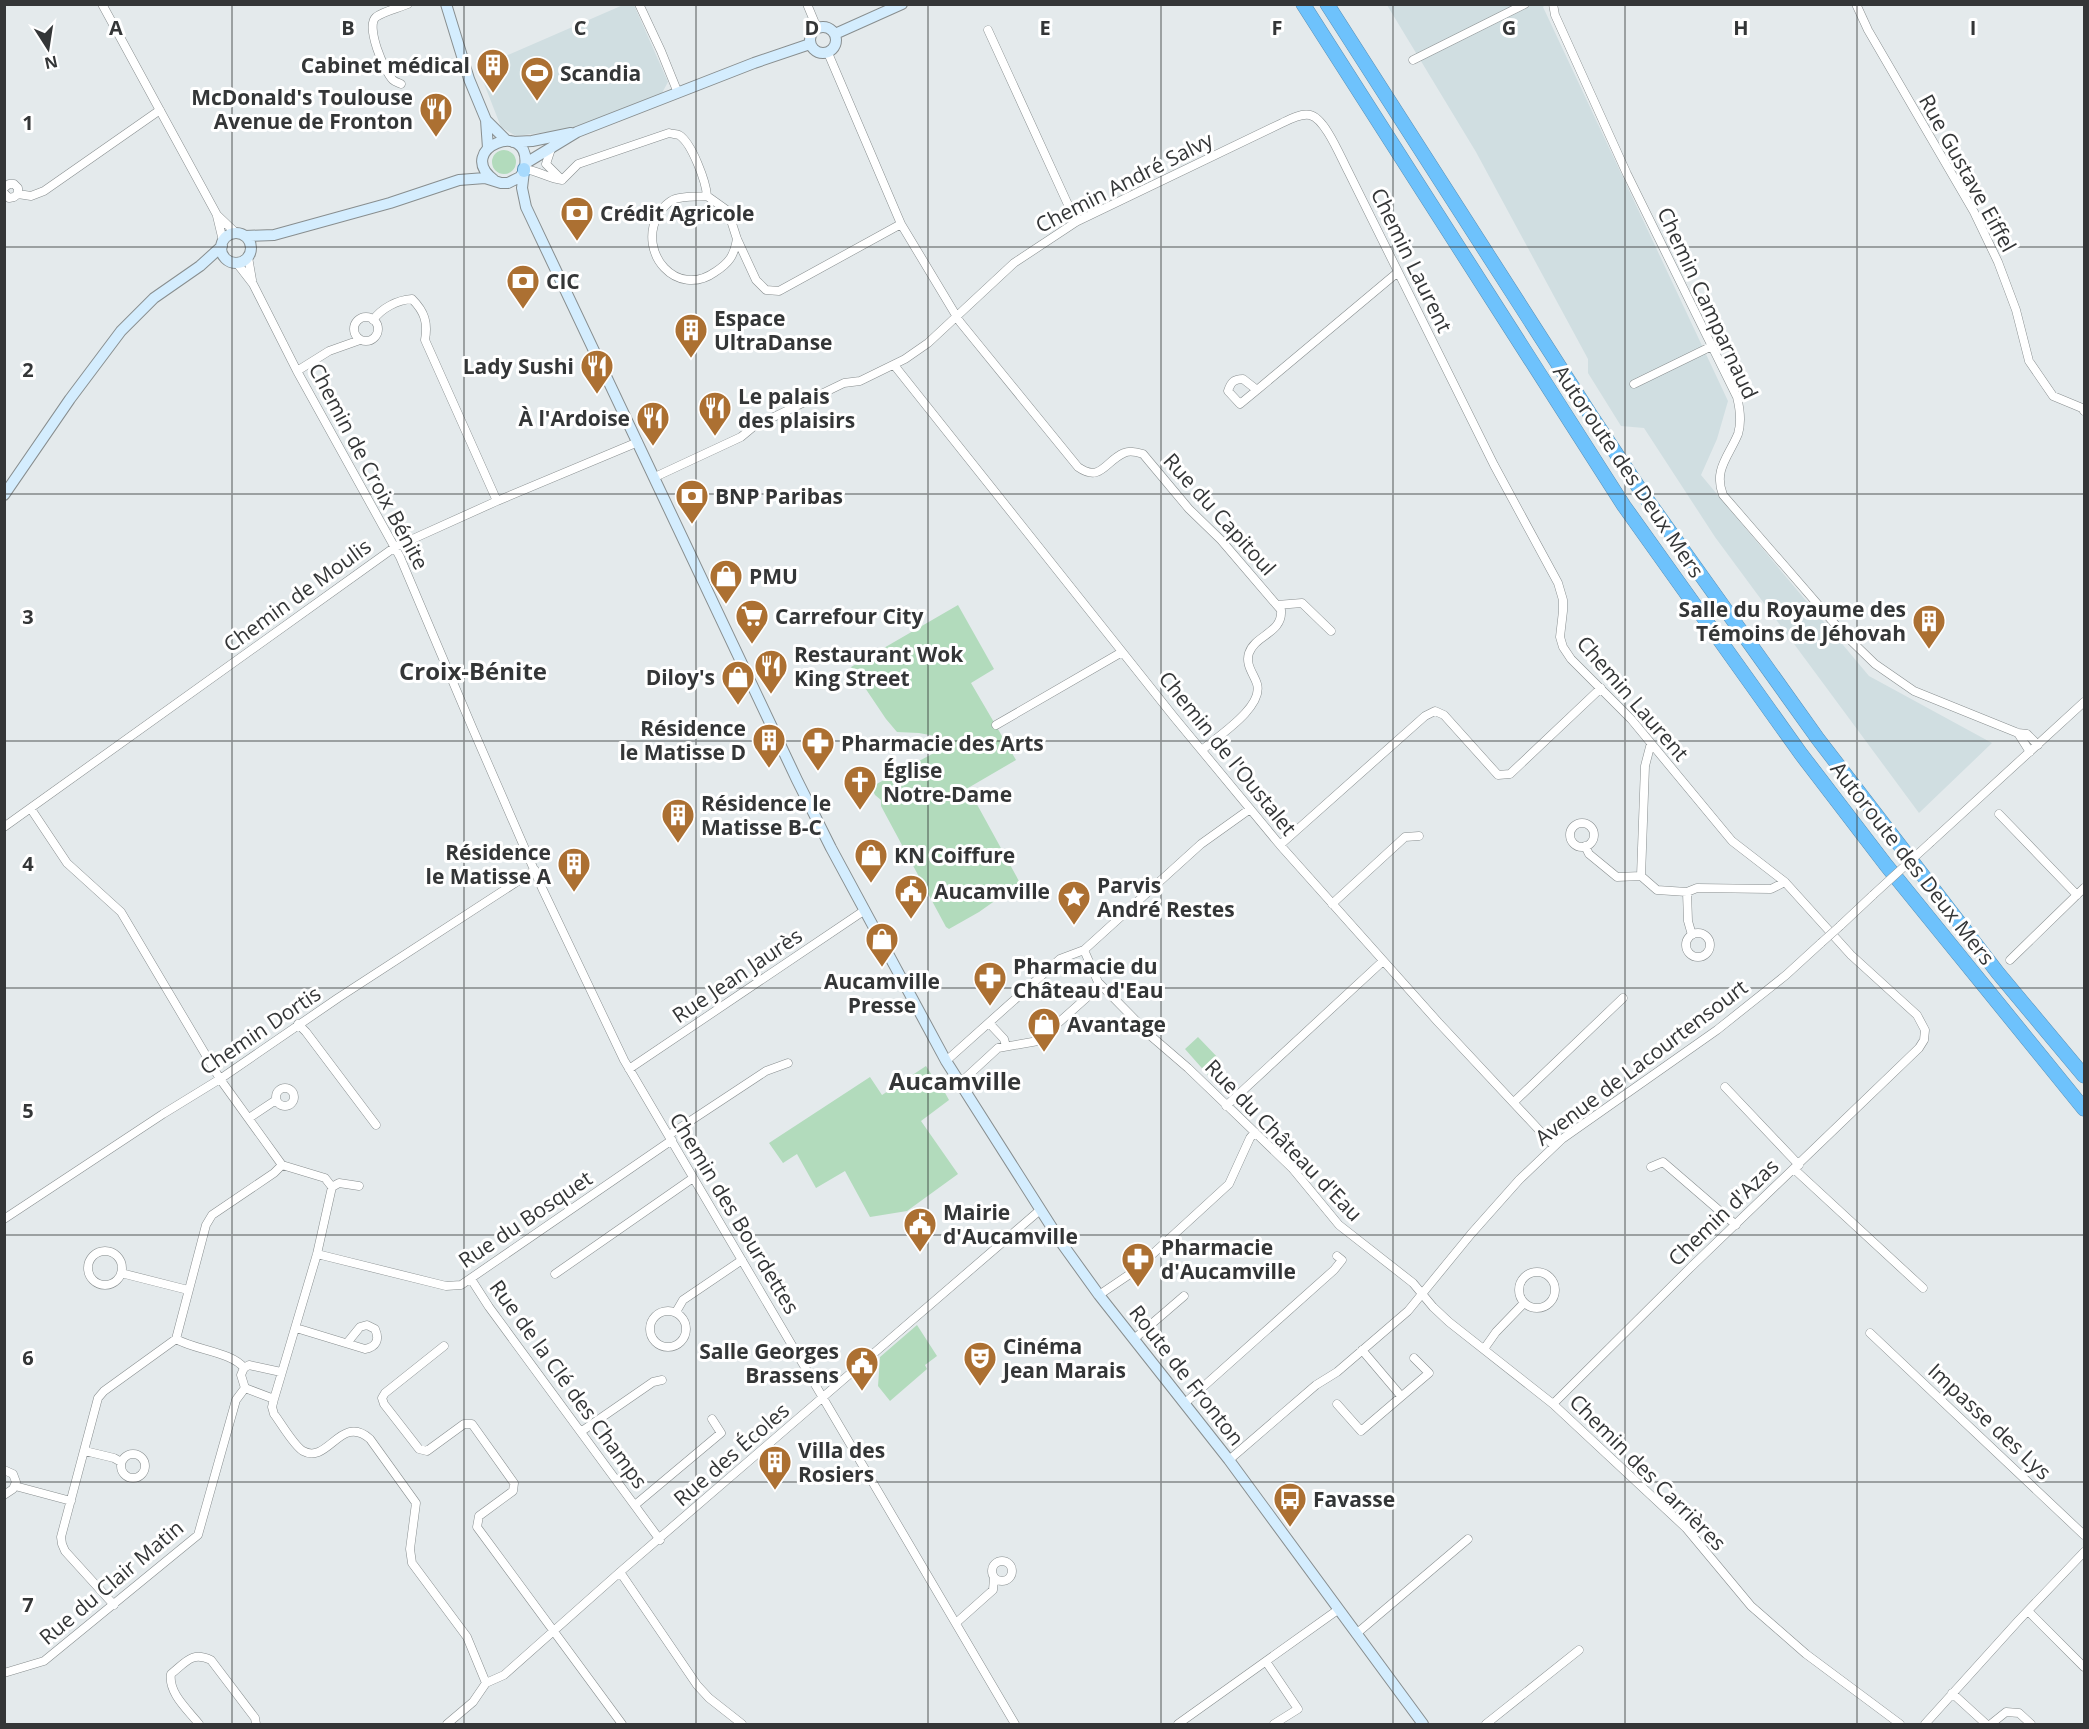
<svg xmlns="http://www.w3.org/2000/svg" width="2089" height="1729" viewBox="0 0 2089 1729" font-family="'Open Sans',sans-serif">
  <style>
    .built { fill: #d0dee1 }
    .green { fill: #b2dbbc }
    .lines { fill: none; stroke-linecap: round; stroke-linejoin: round }
    .street-casing { stroke: #888e8f; stroke-width: 9 }
    .secondary-casing { stroke: #888e8f; stroke-width: 12 }
    .primary-casing { stroke: #5a91b7; stroke-width: 14 }
    .highway-casing { stroke: #5a91b7; stroke-width: 15 }
    .street { stroke: #fff; stroke-width: 8 }
    .secondary { stroke: #d4edfe; stroke-width: 10 }
    .primary { stroke: #a8dafd; stroke-width: 12 }
    .highway { stroke: #6ec2fc; stroke-width: 14 }
    .street-bridge-casing { stroke: #888e8f; stroke-width: 9; stroke-linecap: butt }
    .street-bridge { stroke: #fff; stroke-width: 8 }
    .grid { fill: none; stroke: #343637; stroke-width: 1.5; stroke-opacity: 0.55 }
    .labels { text-anchor: middle; dominant-baseline: central; stroke-width: 6; stroke-linejoin: round; paint-order: stroke }
    .poi-label { font-size: 21px; font-weight: bold; fill: #343637; stroke: #fff; text-anchor: start }
    .street-label { font-size: 21px; fill: #343637; stroke: #fff }
    .quarter-label { font-size: 24px; font-weight: bold; fill: #343637; stroke: #fff }
    .grid-label { font-size: 20px; text-anchor: middle; font-weight: bold; fill: #343637; stroke: #fff; stroke-width: 6; stroke-linejoin: round; paint-order: stroke }
  </style>
  <rect width="100%" height="100%" fill="#e4eaec"/>
  <path class="built" d="M623 5H634L668 82 662 93 571 129 516 136 501 127 478 68Z
    M1387 5H1545L1543 7 1728 401 1717 439 1701 475 1869 676 1992 743 1919 813 1715 537 1644 428 1621 426 1588 373V359L1476 152Z"/>
  <path class="green" d="M492 162a12 12 0 1 1 24 0a12 12 0 1 1-24 0Z
    M958 605 994 669 971 683 1016 760 968 788 1020 883 979 912 949 929 946 927 881 806V800L875 795 871 787 945 747 939 735 935 736 919 733 897 732 886 719 851 667Z
    M1198 1037 1222 1062 1208 1075 1185 1049Z
    M926 1066 933 1077 931 1081 938 1091H944L949 1100 921 1121 958 1174 907 1211 870 1217 845 1171 816 1188 797 1154 783 1163 769 1143 870 1077 882 1095Z
    M917 1325 937 1356 925 1365 927 1369 890 1401 878 1386 880 1357Z"/>
  <g class="lines">
    <g class="street-casing">
      <path id="street" d="M102 4 217 215 236 233
        M639 4 661 51 678 93
        M807 4 817 28
        M1553 4 1555 15 1627 174 1737 397C1740 409 1742 421 1738 434 1729 456 1713 470 1723 495L1840 630 1875 664 1914 691 2018 733 2027 734 2038 745
        M1856 4 1868 30 1974 212 1998 262 2016 310 2029 361 2053 396 2082 408 2084 411
        M988 30 1076 222
        M828 53 901 224 960 322 1078 467C1101 483 1105 461 1124 453 1130 450 1137 452 1143 454L1189 509 1221 540 1281 610C1283 633 1255 635 1249 653 1245 665 1254 674 1257 684 1264 707 1218 736 1202 750
        M1413 60 1525 4
        M401 84C399 83 395 82 393 80 384 71 365 26 376 17 384 11 399 8 408 4
        M551 149 546 164 562 180
        M524 169C539 171 548 178 562 180
        M562 180 578 164 669 133C672 134 676 134 679 135 692 143 706 182 707 196L728 211 737 239 756 280 766 290 779 291 901 224
        M4 188 9 184H14L18 188V194L14 197 9 198 4 193
        M18 194 31 196 44 191 160 110
        M707 196C697 197 684 196 675 199 669 201 661 209 658 215 637 253 677 299 715 272 729 263 734 256 737 239
        M217 216 223 241
        M248 257 252 280
        M236 262 253 284 297 371 400 557 472 727 542 888 624 1060 1015 1724
        M354 329a12 12 0 1 1 24 0a12 12 0 1 1-24 0Z
        M373 320C382 308 397 300 412 299 425 312 428 323 425 340L497 501
        M894 365 1174 717 1280 845 1438 1022 1554 1146
        M297 371 329 351 360 340
        M1634 384 1712 346
        M1257 390 1243 379C1234 379 1231 382 1228 391L1240 404 1257 390 1398 272
        M655 477 741 437 753 427 844 383 860 381 905 359 928 343 1014 263 1076 222 1282 123C1290 119 1301 113 1310 115 1325 118 1341 158 1348 171L1494 465 1558 583 1563 600V611L1560 637 1563 647 1571 659 1631 719 1732 841 1785 882 1851 955 1917 1015 1925 1030 1924 1040 1919 1048 1691 1267 1553 1404
        M1277 605 1302 603 1331 631
        M996 725 1122 652
        M2018 733 2030 752
        M1651 743 1645 766 1641 876 1657 890 1687 892 1697 888 1771 889 1785 882
        M31 809 67 863 121 912 220 1079 282 1165 325 1178 332 1187 317 1254 274 1399 272 1407 274 1414C281 1423 294 1446 303 1451 328 1465 341 1413 370 1439L416 1503 410 1549 412 1563 467 1637 486 1683
        M1999 814 2077 895
        M1570 835a12 12 0 1 1 24 0a12 12 0 1 1-24 0Z
        M4 827 395 547 497 501 638 442
        M1931 842 2084 702
        M1280 845 1425 716 1435 711 1444 715 1498 775 1510 774 1601 688
        M1585 846 1589 854 1617 877 1641 876
        M1687 892 1688 921 1692 935
        M1332 904 1405 837 1419 836
        M1840 926 1873 895
        M1686 945a12 12 0 1 1 24 0a12 12 0 1 1-24 0Z
        M1084 950 1201 844 1250 809
        M2010 960 2084 888
        M1098 982 1152 1037 1188 1068 1292 1168 1339 1225 1413 1283 1433 1307 1449 1322 1553 1404 1686 1528 1751 1606 1806 1654 1900 1724
        M989 1023 1004 1039 1006 1046
        M298 1024 306 1032 376 1125
        M946 1061 1060 959 1084 950 1098 982 1094 991 1038 1041 998 1048 960 1083
        M629 1069 865 910
        M1725 1087 1799 1165
        M276 1097a9 9 0 1 1 18 0a9 9 0 1 1-18 0Z
        M1514 1102 1623 998
        M1226 1106 1383 961
        M249 1118 276 1100
        M669 1135 766 1071 788 1063
        M1651 1167 1663 1162 1736 1225
        M1794 1169 1923 1288
        M332 1187 339 1183 359 1186
        M4 1219 163 1114 220 1079 338 998 535 870
        M88 1268a17 17 0 1 1 34 0a17 17 0 1 1-34 0Z
        M317 1254 446 1286 461 1285 672 1140
        M1519 1290a18 18 0 1 1 36 0a18 18 0 1 1-36 0Z
        M121 1273 188 1290
        M555 1274 693 1178
        M471 1279 489 1307 660 1540
        M1099 1295 1133 1272 1229 1184 1250 1138 1255 1132
        M650 1329a18 18 0 1 1 36 0a18 18 0 1 1-36 0Z
        M676 1312 683 1300 742 1260
        M296 1328 365 1349C376 1347 380 1340 375 1329L367 1325 360 1327 347 1343
        M1870 1333 2084 1535
        M176 1339 206 1225 212 1215 274 1173 282 1165
        M1134 1339 1184 1296
        M444 1346 385 1393 382 1398 384 1404 419 1449 427 1451 464 1424H472L514 1483 513 1491 479 1516 477 1527 622 1724
        M1484 1349 1496 1332 1524 1303
        M1362 1350 1401 1396
        M274 1399 245 1388 241 1375 244 1368 249 1365 281 1372
        M1185 1403 1334 1270 1342 1260 1337 1256
        M1337 1404 1361 1431 1429 1373 1414 1358
        M582 1431 653 1382 662 1380
        M85 1451 114 1458 121 1462
        M121 1466a12 12 0 1 1 24 0a12 12 0 1 1-24 0Z
        M1229 1460 1316 1385 1337 1372 1408 1311 1471 1234 1519 1180 1562 1139 1717 1030 1786 975 1821 943
        M4 1470 13 1474 16 1482 13 1489 4 1495
        M15 1486 71 1501
        M635 1505 721 1433 712 1419
        M992 1571a10 10 0 1 1 20 0a10 10 0 1 1-20 0Z
        M620 1572 697 1685 709 1698 742 1724
        M114 1605 65 1551 62 1544 61 1537 98 1398 104 1391 176 1339C195 1350 232 1352 244 1368
        M2028 1611 2084 1667
        M956 1623 993 1590 994 1578
        M1356 1634 1468 1539
        M1267 1663 1298 1709 1274 1724
        M4 1673 44 1661 198 1535 236 1400 245 1388
        M1952 1693 1986 1724
        M199 1724C188 1710 168 1693 171 1674 186 1662 192 1651 211 1660L255 1718 256 1724
        M447 1724 473 1702 486 1683 504 1675 620 1572 1040 1210
        M1178 1724 1339 1609
        M1486 1724 1579 1650
        M1925 1724 2019 1620 2084 1552
        M1991 1724 2006 1712 2019 1713 2031 1724"/>
    </g>
    <g class="secondary-casing">
      <path id="secondary" d="M446 4 469 79 486 120 488 148
        M810 40a13 13 0 1 1 26 0a13 13 0 1 1-26 0Z
        M835 34 902 4
        M486 120 506 140
        M513 142 532 141 571 133
        M526 163 577 132 754 63 810 44
        M524 171 522 188 526 207 797 780 831 848 946 1061 1063 1245 1099 1295 1229 1460 1423 1724
        M494 180C453 149 532 117 525 167
        M221 248a15 15 0 1 1 30 0a15 15 0 1 1-30 0Z
        M245 236 274 235 390 203 459 180 485 178 501 183H508L520 177 524 171
        M4 495 70 399 121 331 154 298 200 266 222 246"/>
    </g>
    <g class="primary-casing">
      <path id="primary" d="M524 171V169"/>
    </g>
    <g class="highway-casing">
      <path id="highway" d="M1303 4 1624 506 1801 754 1886 865 2084 1109
        M1327 4 1590 414 1643 494 1818 739 1998 973 2084 1076"/>
    </g>
    <use href="#street" class="street"/>
    <use href="#secondary" class="secondary"/>
    <use href="#primary" class="primary"/>
    <use href="#highway" class="highway"/>
    <g class="street-bridge-casing">
      <path id="street-bridge" d="M1873 895 1931 842
        M1821 943 1840 926"/>
    </g>
    <use href="#street-bridge" class="street-bridge"/>
  </g>
  <path class="grid" d="M232 4V1724M464 4V1724M696 4V1724M928 4V1724M1161 4V1724M1393 4V1724M1625 4V1724M1857 4V1724M4 247H2084M4 494H2084M4 741H2084M4 988H2084M4 1235H2084M4 1482H2084"/>
  <defs>
    <g id="building-pin" transform="scale(1.725)"><path d="M0 17L-7.5 6A9.5 9.5 0 1 1 7.5 6Z" fill="#ac7032" stroke="#fff"/><path d="M-4-6H4V6H1V3H-1V6H-4ZM-2.5-4.3h1.7v1.8h-1.7ZM.8-4.3h1.7v1.8H.8ZM-2.5-1h1.7V.8h-1.7ZM.8-1h1.7V.8H.8Z" fill="#fff"/></g>
    <g id="stadium-pin" transform="scale(1.725)"><path d="M0 17L-7.5 6A9.5 9.5 0 1 1 7.5 6Z" fill="#ac7032" stroke="#fff"/><path d="M0-5a6.5 5 0 1 0 0 10a6.5 5 0 1 0 0-10ZM-3.5-1.8h7v3.6h-7Z" fill="#fff"/></g>
    <g id="restaurant-pin" transform="scale(1.725)"><path d="M0 17L-7.5 6A9.5 9.5 0 1 1 7.5 6Z" fill="#ac7032" stroke="#fff"/><path d="M-5-6h1v4h1v-4h1v4h1v-4h1v5L-1.5 .5V6h-2V.5L-5-1ZM5-6V6H3V1.5H1.5Q1.5-4 5-6Z" fill="#fff"/></g>
    <g id="bank-pin" transform="scale(1.725)"><path d="M0 17L-7.5 6A9.5 9.5 0 1 1 7.5 6Z" fill="#ac7032" stroke="#fff"/><path d="M-6-4H6V4H-6ZM0-2.3a2.3 2.3 0 1 0 0 4.6a2.3 2.3 0 1 0 0-4.6Z" fill="#fff"/></g>
    <g id="shop-pin" transform="scale(1.725)"><path d="M0 17L-7.5 6A9.5 9.5 0 1 1 7.5 6Z" fill="#ac7032" stroke="#fff"/><path d="M-5-2.5h2.3a2.7 3.5 0 0 1 5.4 0H5L5.5 6h-11ZM-1.5-2.5h3a1.5 2.3 0 0 0-3 0Z" fill="#fff"/></g>
    <g id="supermarket-pin" transform="scale(1.725)"><path d="M0 17L-7.5 6A9.5 9.5 0 1 1 7.5 6Z" fill="#ac7032" stroke="#fff"/><path d="M-6-5.5h2.5l.6 2H6L4.5 2H-2.5L-4.4-4H-6ZM-1.5 3.2a1.3 1.3 0 1 0 .1 0ZM3 3.2a1.3 1.3 0 1 0 .1 0Z" fill="#fff"/></g>
    <g id="pharmacy-pin" transform="scale(1.725)"><path d="M0 17L-7.5 6A9.5 9.5 0 1 1 7.5 6Z" fill="#ac7032" stroke="#fff"/><path d="M-2-6h4v4h4v4h-4v4h-4v-4h-4v-4h4Z" fill="#fff"/></g>
    <g id="church-pin" transform="scale(1.725)"><path d="M0 17L-7.5 6A9.5 9.5 0 1 1 7.5 6Z" fill="#ac7032" stroke="#fff"/><path d="M-1.2-6h2.4v3.5h3.3v2.4h-3.3V6h-2.4V-.1h-3.3v-2.4h3.3Z" fill="#fff"/></g>
    <g id="civic-pin" transform="scale(1.725)"><path d="M0 17L-7.5 6A9.5 9.5 0 1 1 7.5 6Z" fill="#ac7032" stroke="#fff"/><path d="M-.6-6.5H3V-4.5H.6V-3L4-1V1h2V6H-6V1h2V-1L-.6-3ZM-1.2 2.5V6h2.4V2.5Z" fill="#fff"/></g>
    <g id="sight-pin" transform="scale(1.725)"><path d="M0 17L-7.5 6A9.5 9.5 0 1 1 7.5 6Z" fill="#ac7032" stroke="#fff"/><path d="M0-6L1.8-2.2L6-1.7L2.9 1.2L3.7 5.4L0 3.3L-3.7 5.4L-2.9 1.2L-6-1.7L-1.8-2.2Z" fill="#fff"/></g>
    <g id="theatre-pin" transform="scale(1.725)"><path d="M0 17L-7.5 6A9.5 9.5 0 1 1 7.5 6Z" fill="#ac7032" stroke="#fff"/><path d="M-5-5.5Q0-4 5-5.5V0Q5 5 0 6Q-5 5-5 0ZM-3.3-2.5H-1v1.5H-3.3ZM1-2.5H3.3v1.5H1ZM-2.8 1Q0 5.5 2.8 1Z" fill="#fff"/></g>
    <g id="bus-pin" transform="scale(1.725)"><path d="M0 17L-7.5 6A9.5 9.5 0 1 1 7.5 6Z" fill="#ac7032" stroke="#fff"/><path d="M-5-6H5V4H4V6H2V4H-2V6H-4V4H-5ZM-3.5-4V0h7V-4ZM-3.5 1.2v1.5H-2V1.2ZM2 1.2v1.5H3.5V1.2Z" fill="#fff"/></g>
  </defs>
  <g fill-rule="evenodd">
    <use href="#building-pin" x="493" y="65"/>
    <use href="#stadium-pin" x="537" y="73"/>
    <use href="#restaurant-pin" x="436" y="109"/>
    <use href="#bank-pin" x="577" y="213"/>
    <use href="#bank-pin" x="523" y="281"/>
    <use href="#building-pin" x="691" y="330"/>
    <use href="#restaurant-pin" x="597" y="366"/>
    <use href="#restaurant-pin" x="715" y="408"/>
    <use href="#restaurant-pin" x="653" y="418"/>
    <use href="#bank-pin" x="692" y="496"/>
    <use href="#shop-pin" x="726" y="576"/>
    <use href="#supermarket-pin" x="752" y="616"/>
    <use href="#building-pin" x="1929" y="621"/>
    <use href="#restaurant-pin" x="771" y="666"/>
    <use href="#shop-pin" x="738" y="677"/>
    <use href="#building-pin" x="769" y="740"/>
    <use href="#pharmacy-pin" x="818" y="743"/>
    <use href="#church-pin" x="860" y="782"/>
    <use href="#building-pin" x="678" y="815"/>
    <use href="#shop-pin" x="871" y="855"/>
    <use href="#building-pin" x="574" y="864"/>
    <use href="#civic-pin" x="911" y="891"/>
    <use href="#sight-pin" x="1074" y="897"/>
    <use href="#shop-pin" x="882" y="939"/>
    <use href="#pharmacy-pin" x="990" y="978"/>
    <use href="#shop-pin" x="1044" y="1024"/>
    <use href="#civic-pin" x="920" y="1224"/>
    <use href="#pharmacy-pin" x="1138" y="1259"/>
    <use href="#theatre-pin" x="980" y="1358"/>
    <use href="#civic-pin" x="862" y="1363"/>
    <use href="#building-pin" x="775" y="1462"/>
    <use href="#bus-pin" x="1290" y="1499"/>
  </g>
  <g class="labels">
    <g class="poi-label">
      <text x="470" y="65" text-anchor="end">Cabinet médical</text>
      <text x="560" y="73">Scandia</text>
      <text x="413" y="97" text-anchor="end">McDonald's Toulouse<tspan x="413" dy="24">Avenue de Fronton</tspan></text>
      <text x="600" y="213">Crédit Agricole</text>
      <text x="546" y="281">CIC</text>
      <text x="714" y="318">Espace<tspan x="714" dy="24">UltraDanse</tspan></text>
      <text x="574" y="366" text-anchor="end">Lady Sushi</text>
      <text x="738" y="396">Le palais<tspan x="738" dy="24">des plaisirs</tspan></text>
      <text x="630" y="418" text-anchor="end">À l'Ardoise</text>
      <text x="715" y="496">BNP Paribas</text>
      <text x="749" y="576">PMU</text>
      <text x="1906" y="609" text-anchor="end">Salle du Royaume des<tspan x="1906" dy="24">Témoins de Jéhovah</tspan></text>
      <text x="775" y="616">Carrefour City</text>
      <text x="794" y="654">Restaurant Wok<tspan x="794" dy="24">King Street</tspan></text>
      <text x="715" y="677" text-anchor="end">Diloy's</text>
      <text x="746" y="728" text-anchor="end">Résidence<tspan x="746" dy="24">le Matisse D</tspan></text>
      <text x="841" y="743">Pharmacie des Arts</text>
      <text x="883" y="770">Église<tspan x="883" dy="24">Notre-Dame</tspan></text>
      <text x="701" y="803">Résidence le<tspan x="701" dy="24">Matisse B-C</tspan></text>
      <text x="551" y="852" text-anchor="end">Résidence<tspan x="551" dy="24">le Matisse A</tspan></text>
      <text x="894" y="855">KN Coiffure</text>
      <text x="1097" y="885">Parvis<tspan x="1097" dy="24">André Restes</tspan></text>
      <text x="934" y="891">Aucamville</text>
      <text x="1013" y="966">Pharmacie du<tspan x="1013" dy="24">Château d'Eau</tspan></text>
      <text x="882" y="981" text-anchor="middle">Aucamville<tspan x="882" dy="24">Presse</tspan></text>
      <text x="1067" y="1024">Avantage</text>
      <text x="943" y="1212">Mairie<tspan x="943" dy="24">d'Aucamville</tspan></text>
      <text x="1161" y="1247">Pharmacie<tspan x="1161" dy="24">d'Aucamville</tspan></text>
      <text x="1003" y="1346">Cinéma<tspan x="1003" dy="24">Jean Marais</tspan></text>
      <text x="839" y="1351" text-anchor="end">Salle Georges<tspan x="839" dy="24">Brassens</tspan></text>
      <text x="798" y="1450">Villa des<tspan x="798" dy="24">Rosiers</tspan></text>
      <text x="1313" y="1499">Favasse</text>
    </g>
    <g class="street-label">
      <text transform="translate(1968 173) rotate(61)">Rue Gustave Eiffel</text>
      <text transform="translate(1124 182) rotate(-27)">Chemin André Salvy</text>
      <text transform="translate(1412 260) rotate(64)">Chemin Laurent</text>
      <text transform="translate(1708 303) rotate(65)">Chemin Camparnaud</text>
      <text transform="translate(369 466) rotate(62)">Chemin de Croix Bénite</text>
      <text transform="translate(1629 471) rotate(56)">Autoroute des Deux Mers</text>
      <text transform="translate(1220 514) rotate(48)">Rue du Capitoul</text>
      <text transform="translate(297 595) rotate(-36)">Chemin de Moulis</text>
      <text transform="translate(1633 698) rotate(49)">Chemin Laurent</text>
      <text transform="translate(1228 753) rotate(51)">Chemin de l'Oustalet</text>
      <text transform="translate(1913 863) rotate(52)">Autoroute des Deux Mers</text>
      <text transform="translate(737 975) rotate(-34)">Rue Jean Jaurès</text>
      <text transform="translate(260 1030) rotate(-34)">Chemin Dortis</text>
      <text transform="translate(1641 1062) rotate(-37)">Avenue de Lacourtensourt</text>
      <text transform="translate(1284 1140) rotate(46)">Rue du Château d'Eau</text>
      <text transform="translate(1723 1212) rotate(-44)">Chemin d'Azas</text>
      <text transform="translate(735 1213) rotate(59)">Chemin des Bourdettes</text>
      <text transform="translate(525 1219) rotate(-34)">Rue du Bosquet</text>
      <text transform="translate(1187 1375) rotate(52)">Route de Fronton</text>
      <text transform="translate(569 1384) rotate(54)">Rue de la Clé des Champs</text>
      <text transform="translate(1990 1421) rotate(43)">Impasse des Lys</text>
      <text transform="translate(731 1454) rotate(-41)">Rue des Écoles</text>
      <text transform="translate(1648 1472) rotate(45)">Chemin des Carrières</text>
      <text transform="translate(111 1582) rotate(-40)">Rue du Clair Matin</text>
    </g>
    <g class="quarter-label">
      <text x="473" y="670">Croix-Bénite</text>
      <text x="955" y="1080">Aucamville</text>
    </g>
  </g>
  <g class="grid-label">
    <text x="116" y="35">A</text>
    <text x="348" y="35">B</text>
    <text x="580" y="35">C</text>
    <text x="812" y="35">D</text>
    <text x="1045" y="35">E</text>
    <text x="1277" y="35">F</text>
    <text x="1509" y="35">G</text>
    <text x="1741" y="35">H</text>
    <text x="1973" y="35">I</text>
    <text x="28" y="130">1</text>
    <text x="28" y="377">2</text>
    <text x="28" y="624">3</text>
    <text x="28" y="871">4</text>
    <text x="28" y="1118">5</text>
    <text x="28" y="1365">6</text>
    <text x="28" y="1612">7</text>
  </g>
  <rect width="2089" height="1729" fill="none" stroke="#343637" stroke-width="12"/>
  <g transform="translate(48 48) rotate(168)" stroke="#ffffff" stroke-width="4.5" paint-order="stroke">
  <path d="M0-4.5L10 22L0 15L-10 22Z" fill="#343637"/>
  <text y="-9" font-size="16" font-weight="bold" text-anchor="middle" fill="#343637">N</text>
  </g>
</svg>
